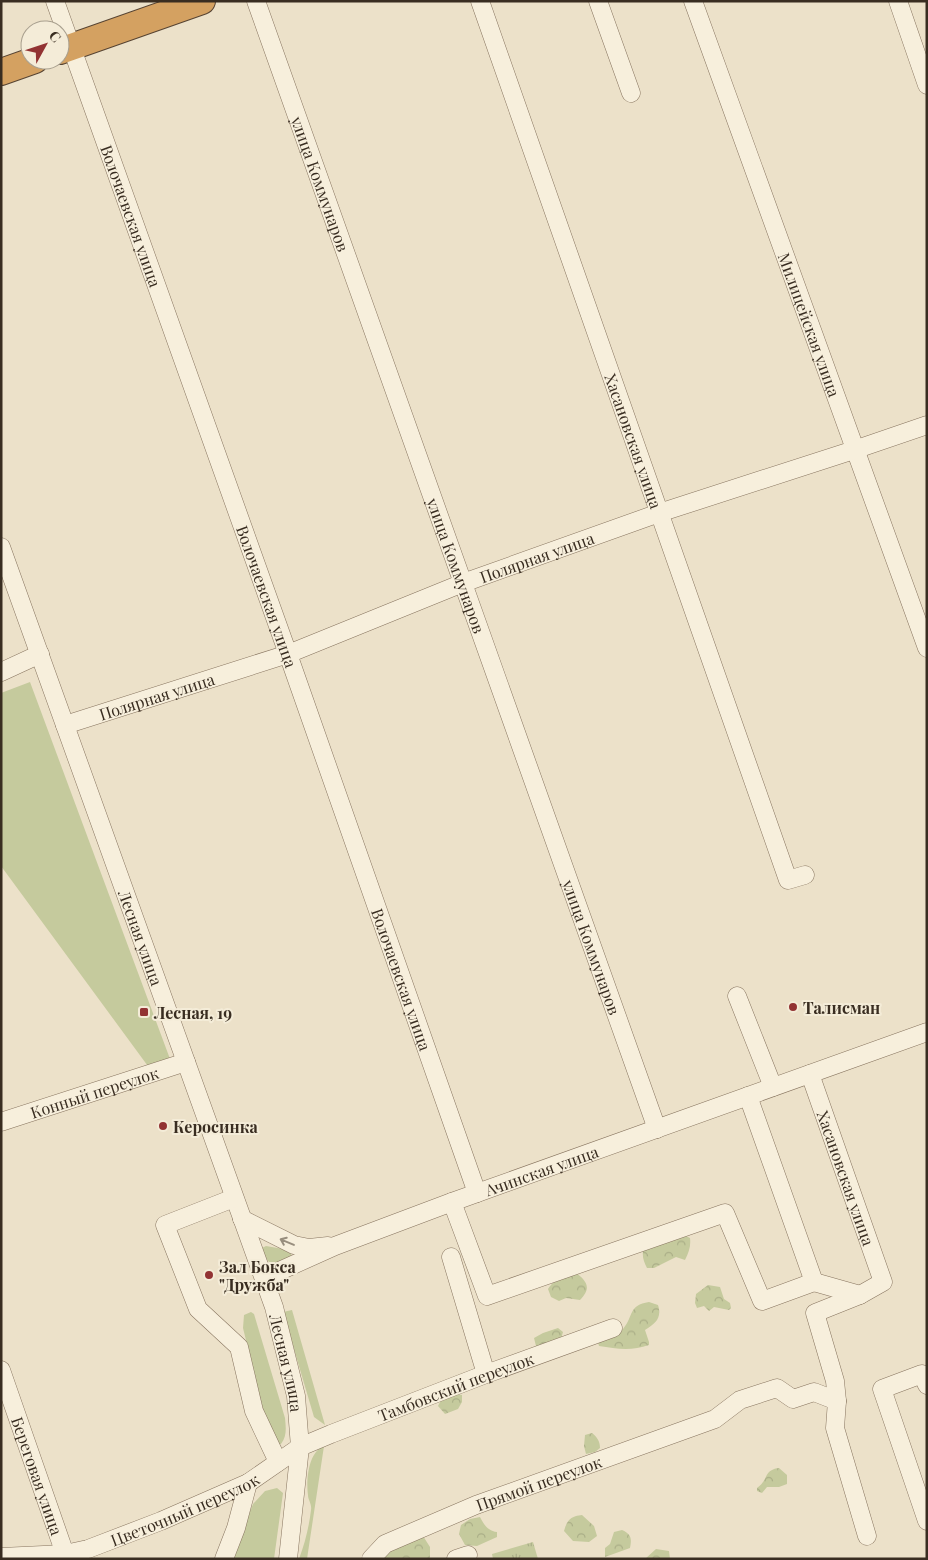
<svg xmlns="http://www.w3.org/2000/svg" width="928" height="1560" viewBox="0 0 928 1560" font-family="'Playfair Display',serif">
  <style>
    .green { fill: #c5ca9d }
    .forest { fill: url(#forest-crowns) }
    .park { fill: url(#park-tufts) }
    .lines { fill: none; stroke-linecap: round; stroke-linejoin: round }
    .minor-casing { stroke: #87745f; stroke-width: 19 }
    .highway-casing { stroke: #564332; stroke-width: 28 }
    .minor { stroke: #f7efdc; stroke-width: 18 }
    .highway { stroke: #d4a161; stroke-width: 26 }
    .oneway { stroke: #988e7e }
    .poi-dot { fill: #923333; stroke: #f4ecd8; stroke-width: 2 }
    .labels { text-anchor: middle; dominant-baseline: central; stroke-width: 4; stroke-linejoin: round; paint-order: stroke }
    .street-label { font-size: 16px; fill: #392d21; stroke: #f4ecd8 }
    .poi-label { font-size: 16px; font-weight: bold; fill: #392d21; stroke: #f4ecd8; text-anchor: start }
  </style>
  <defs>
    <pattern id="forest-crowns" width="20" height="18" patternUnits="userSpaceOnUse" patternTransform="scale(1.25)"><rect width="20" height="18" fill="#c5ca9d"/><path d="M2 6a3 3 0 1 1 6 0M12 15a3 3 0 1 1 6 0" fill="none" stroke="#aaae87"/></pattern>
    <pattern id="park-tufts" width="24" height="20" patternUnits="userSpaceOnUse" patternTransform="scale(1.25)"><rect width="24" height="20" fill="#c5ca9d"/><path d="M3 7l-1-3M5 7V3M7 7l1-3M15 17l-1-3M17 17v-4M19 17l1-3" fill="none" stroke="#aaae87"/></pattern>
  </defs>
  <rect width="100%" height="100%" fill="#ece1c9"/>
  <path class="green" d="M30 682 173 1067 153 1073 1 866V693Z
    M266 1246 289 1250 292 1256C273 1264 270 1271 262 1248Z
    M292 1310 325 1425 314 1417 283 1312Z
    M251 1312 254 1314 285 1418C286 1428 287 1436 281 1444L274 1445 269 1434 243 1328 244 1315Z
    M324 1446 307 1559H299C305 1543 309 1527 311 1510 312 1504 308 1500 308 1495 306 1481 308 1452 324 1446Z
    M277 1488 283 1493 274 1559H230L253 1504 265 1491Z"/>
  <path class="forest" d="M682 1234 690 1238C691 1246 689 1252 685 1260L676 1257 654 1268H647C643 1260 641 1254 645 1245Z
    M575 1272C587 1281 592 1288 580 1300L566 1298 559 1301 551 1297 548 1289C557 1277 560 1274 575 1272Z
    M708 1285 720 1287 724 1299 730 1303 731 1308 729 1310 714 1307 709 1311 704 1306 697 1308 695 1303 696 1294Z
    M649 1302 658 1305C662 1318 656 1323 645 1330L649 1342V1345C632 1351 617 1349 599 1346L598 1342C605 1338 617 1335 623 1329 634 1316 628 1305 649 1302Z
    M558 1328 563 1332 561 1339 543 1348 536 1346 534 1338 543 1333Z
    M452 1393 462 1395V1402L458 1409 445 1414 438 1406 442 1398Z
    M592 1433C597 1437 600 1441 600 1448L595 1452 586 1454 584 1446 585 1435Z
    M779 1468 787 1475V1484L779 1487H767L762 1493 757 1491V1488C769 1480 763 1470 779 1468Z
    M582 1515 594 1526 597 1536 589 1542 573 1541 564 1531C567 1520 571 1516 582 1515Z
    M480 1517C484 1525 488 1531 497 1532V1537L477 1546 465 1545 459 1534 461 1525 470 1519Z
    M622 1530C631 1534 632 1538 630 1548L605 1557V1548L610 1544 614 1532Z
    M423 1536 430 1547V1559H378L383 1553Z
    M656 1549 669 1551 670 1559H645Z"/>
  <path class="park" d="M533 1542 538 1559H493L492 1554Z"/>
  <g class="lines">
    <g class="minor-casing">
      <g id="minor">
        <path id="s1" d="M55 1 288 654 477 1193"/>
        <path id="s2" d="M256 1 657 1129"/>
        <path id="s3" d="M480 1 788 880 805 875"/>
        <path d="M598 1 631 93"/>
        <path id="s4" d="M693 1 927 648"/>
        <path d="M898 1 927 85"/>
        <path id="s5" d="M1 547 274 1307 296 1396 300 1447 288 1559"/>
        <path d="M1 672 40 654"/>
        <path id="s6" d="M65 725 288 654 463 583 659 513 854 450 927 425"/>
        <path d="M737 996 773 1087"/>
        <path id="s7" d="M810 1074 883 1282 860 1295 815 1313 835 1381 837 1401 835 1428 867 1536"/>
        <path d="M748 1096 814 1282"/>
        <path id="s8" d="M1 1122 186 1062"/>
        <path d="M234 1198 165 1225 198 1309 239 1347 254 1411 278 1462"/>
        <path d="M452 1202 487 1296 725 1213 762 1301 814 1282 860 1295"/>
        <path d="M242 1219 294 1245 309 1248 328 1246"/>
        <path d="M451 1257 486 1374"/>
        <path id="s9" d="M264 1278 335 1246 452 1202 927 1032"/>
        <path id="s10" d="M1 1370 65 1554"/>
        <path d="M927 1385 922 1374 882 1389 927 1521"/>
        <path id="s11" d="M1 1557 65 1554 88 1549 161 1521 248 1483 300 1447 331 1434 486 1374 613 1328"/>
        <path d="M224 1559 236 1528 248 1483"/>
        <path id="s12" d="M371 1559 385 1544 476 1505 715 1419 740 1400 777 1388 793 1399 814 1392 837 1401"/>
        <path d="M456 1559 468 1555"/>
      </g>
    </g>
    <g class="highway-casing">
      <path id="highway" d="M60 51 202 1
        M1 72 35 60"/>
    </g>
    <use href="#minor" class="minor"/>
    <use href="#highway" class="highway"/>
  </g>
  <defs><path id="oneway-shaft" d="M-6 0H5M1.5-3L5.5 0L1.5 3" fill="none" stroke-width="1.6" stroke-linecap="round" stroke-linejoin="round" transform="scale(1.25)"/></defs>
  <use class="oneway" href="#oneway-shaft" transform="translate(287 1242) rotate(-157)"/>
  <g class="poi-dot">
    <circle cx="793" cy="1007" r="5"/>
    <rect x="139" y="1007" width="10" height="10" rx="2.5"/>
    <circle cx="163" cy="1126" r="5"/>
    <circle cx="209" cy="1275" r="5"/>
  </g>
  <g class="labels">
    <g class="street-label">
      <text stroke="none"><textPath href="#s2" startOffset="194">улица Коммунаров</textPath></text>
      <text stroke="none"><textPath href="#s1" startOffset="228">Волочаевская улица</textPath></text>
      <text stroke="none"><textPath href="#s4" startOffset="344">Милицейская улица</textPath></text>
      <text stroke="none"><textPath href="#s3" startOffset="466">Хасановская улица</textPath></text>
      <text stroke="none"><textPath href="#s6" startOffset="501">Полярная улица</textPath></text>
      <text stroke="none"><textPath href="#s2" startOffset="599">улица Коммунаров</textPath></text>
      <text stroke="none"><textPath href="#s1" startOffset="632">Волочаевская улица</textPath></text>
      <text stroke="none"><textPath href="#s6" startOffset="96">Полярная улица</textPath></text>
      <text stroke="none"><textPath href="#s5" startOffset="415">Лесная улица</textPath></text>
      <text stroke="none"><textPath href="#s2" startOffset="1004">улица Коммунаров</textPath></text>
      <text stroke="none"><textPath href="#s1" startOffset="1038">Волочаевская улица</textPath></text>
      <text stroke="none"><textPath href="#s8" startOffset="98">Конный переулок</textPath></text>
      <text stroke="none"><textPath href="#s9" startOffset="298">Ачинская улица</textPath></text>
      <text stroke="none"><textPath href="#s7" startOffset="110">Хасановская улица</textPath></text>
      <text stroke="none"><textPath href="#s5" startOffset="865">Лесная улица</textPath></text>
      <text stroke="none"><textPath href="#s11" startOffset="491">Тамбовский переулок</textPath></text>
      <text stroke="none"><textPath href="#s10" startOffset="112">Береговая улица</textPath></text>
      <text stroke="none"><textPath href="#s12" startOffset="186">Прямой переулок</textPath></text>
      <text stroke="none"><textPath href="#s11" startOffset="192">Цветочный переулок</textPath></text>
    </g>
    <g class="poi-label">
      <text x="803" y="1007">Талисман</text>
      <text x="154" y="1012">Лесная, 19</text>
      <text x="173" y="1126">Керосинка</text>
      <text x="219" y="1266">Зал Бокса<tspan x="219" dy="18">"Дружба"</tspan></text>
    </g>
  </g>
  <rect width="928" height="1560" fill="none" stroke="#392d21" stroke-width="5"/>
  <g transform="translate(45 45) rotate(50)"><circle r="24" fill="#f4ecd8" stroke="#a9a08f"/>
  <path d="M0-4L9 19L0 12L-9 19Z" fill="#923333"/>
  <text y="-8" font-size="14" font-weight="bold" text-anchor="middle" fill="#392d21">С</text>
  </g>
</svg>
